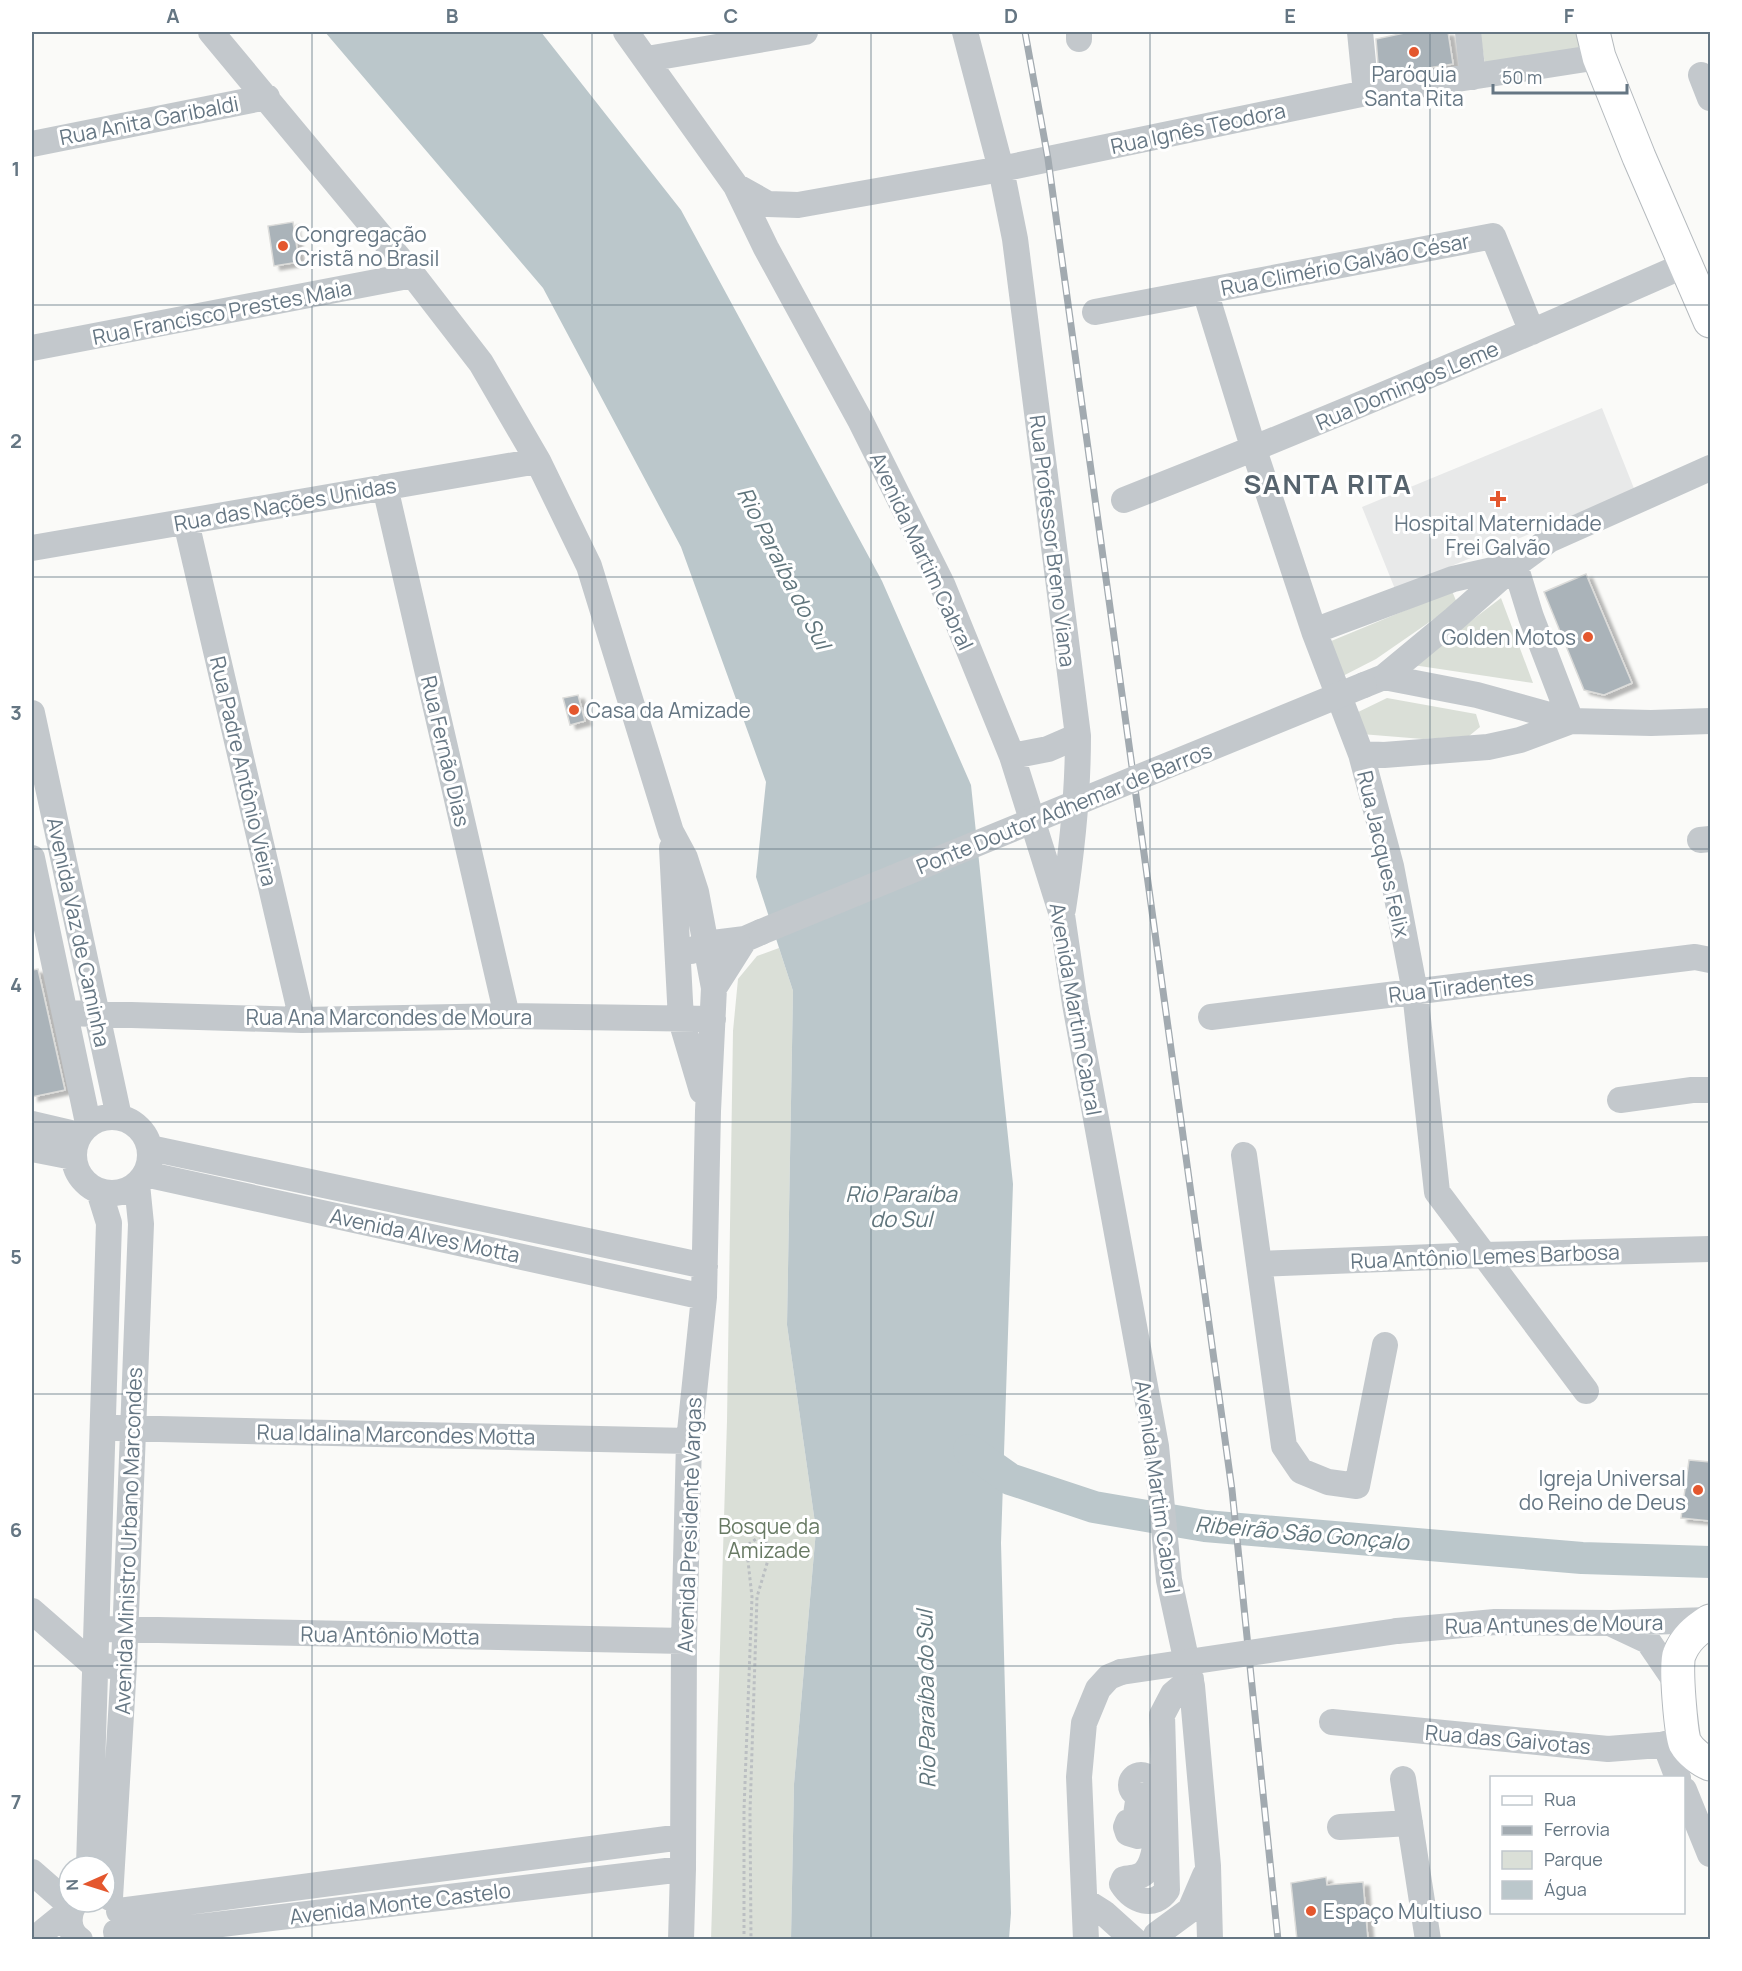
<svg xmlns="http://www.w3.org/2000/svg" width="1742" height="1971" viewBox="0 0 1742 1971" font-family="Manrope,sans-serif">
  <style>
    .built { fill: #e8e9e9 }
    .green { fill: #dadfd7 }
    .water { fill: #bbc7cb }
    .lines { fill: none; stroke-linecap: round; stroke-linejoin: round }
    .river { stroke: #bbc7cb; stroke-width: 32 }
    .building { fill: #aab3b9; stroke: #dcdcda; stroke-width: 1.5; filter: url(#shadow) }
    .major-casing { stroke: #b5babe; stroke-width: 35 }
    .path { stroke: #bbbfc2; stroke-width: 3; stroke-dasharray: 3 3; stroke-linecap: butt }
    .minor { stroke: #c3c8cc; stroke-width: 26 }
    .major { stroke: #fff; stroke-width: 33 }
    .rail-casing { stroke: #a2aab0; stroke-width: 7 }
    .rail { stroke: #fff; stroke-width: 4.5; stroke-dasharray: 14; stroke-linecap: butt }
    .minor-bridge { stroke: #c3c8cc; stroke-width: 26 }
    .grid { fill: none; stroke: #657683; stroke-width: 1.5; stroke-opacity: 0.55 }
    .poi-dot { fill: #e4572e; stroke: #fff; stroke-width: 2 }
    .labels { text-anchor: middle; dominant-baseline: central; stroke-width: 6; stroke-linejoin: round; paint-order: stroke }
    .poi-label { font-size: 21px; fill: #657683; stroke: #fff; text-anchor: start }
    .street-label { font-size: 21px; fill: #657683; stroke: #fff }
    .park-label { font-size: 21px; fill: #687a64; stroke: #fff }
    .water-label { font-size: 22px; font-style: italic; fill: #60757c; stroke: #fff }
    .district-label { font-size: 27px; font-weight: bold; letter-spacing: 1.5px; fill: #57646e; stroke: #fff }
    .neatline { fill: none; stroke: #657683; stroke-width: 2 }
    .grid-label { font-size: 20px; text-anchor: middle; font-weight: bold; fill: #657683 }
  </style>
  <defs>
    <filter id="shadow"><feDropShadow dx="6" dy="4" stdDeviation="1.5" flood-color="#0004"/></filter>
  </defs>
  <rect width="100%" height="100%" fill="#fafaf8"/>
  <path class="built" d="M1602 408 1635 491 1395 589 1362 507Z"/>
  <path class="green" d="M1480 32H1582L1585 53 1486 71Z
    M1452 591 1457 603 1376 659 1337 679 1324 644Z
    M1501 598 1533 683 1413 665Z
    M1387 698 1476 714 1480 727 1469 736 1423 739 1361 734 1352 715Z
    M779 948 793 991 787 1325 816 1530 794 1784 791 1939 711 1940 727 1421 733 1031 738 979 757 956Z"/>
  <path class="water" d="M325 32H541L681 210 882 581 971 785 1013 1184 1001 1543 1011 1913 1009 1939H791L794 1784 816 1530 787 1325 793 991 756 877 766 782 681 547 543 288Z"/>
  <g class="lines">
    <path class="river" d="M969 1450 1010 1479 1094 1507 1205 1526 1582 1558 1710 1562"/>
  </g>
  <path class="building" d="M1409 32H1448L1453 64 1379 76 1376 39Z
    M293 222 299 262 274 266 268 226Z
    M1586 574 1632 683 1604 695 1584 690 1544 592Z
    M578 695 585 721 570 725 563 698Z
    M38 969 65 1090 32 1097V970Z
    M1689 1460 1710 1462V1521L1681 1518Z
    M1326 1877 1327 1885 1363 1882 1368 1940H1297L1291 1883Z"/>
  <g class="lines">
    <g class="major-casing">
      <path id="major" d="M1593 32 1599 57 1639 157 1710 321
        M1710 1621C1696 1630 1685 1639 1679 1655 1675 1664 1681 1734 1685 1743 1690 1752 1702 1761 1710 1764"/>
    </g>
    <path class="path" d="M744 1940V1810L752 1597 747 1552 749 1544 756 1539 766 1543 771 1550 757 1597 750 1812 751 1940"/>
    <path class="minor" d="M211 32 413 275 481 363 538 461 589 566 671 832 685 858 696 892 714 988 708 1111 704 1297 689 1441 684 1641 683 1869 681 1940
      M626 32 736 186 766 248 860 420 942 584 1012 756 1062 915 1075 1004 1156 1446 1169 1580 1192 1686 1208 1866 1210 1940
      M965 32 1001 169 1015 239 1078 736C1078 795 1072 851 1063 909
      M1079 32V39
      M1360 32 1366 93
      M1468 32 1473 77
      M647 59 805 32
      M1701 75 1710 98
      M32 144 267 97
      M736 186 768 204 798 205 1001 169 1366 93 1599 57
      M1205 291 1254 450 1314 631 1361 754 1391 866 1415 992 1437 1192 1586 1391
      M1095 312 1493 236 1532 332
      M32 348 413 275
      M385 487 507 1016
      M1124 500C1314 426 1501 346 1687 264
      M186 522 302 1020
      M32 548 538 461
      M1515 565 1531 617 1571 721
      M1314 631 1453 579 1515 565
      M1384 677 1477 695 1571 721
      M1364 685 1384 677 1454 619 1515 565 1549 540 1710 468
      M32 713 119 1117
      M1361 754 1384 755 1488 747 1520 740 1571 721 1651 723 1710 721
      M1012 756 1048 749 1078 736
      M1700 840 1710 839
      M672 848 681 1020 702 1091
      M32 858 88 1123
      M691 951 705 944 745 939 761 932
      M714 988 745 939
      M65 1013 302 1020 507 1016 713 1019
      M1211 1017 1695 957 1710 960
      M1620 1100 1692 1090H1710
      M74 1155a38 38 0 1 1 76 0a38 38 0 1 1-76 0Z
      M32 1124 79 1135
      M150 1148 705 1266
      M32 1149 73 1157
      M1244 1155 1284 1446 1301 1471 1328 1482 1357 1486 1385 1345
      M145 1174 704 1297
      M1259 1264 1484 1255 1710 1249
      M116 1428 689 1441
      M32 1611 95 1666H106
      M1614 1625 1648 1641 1678 1685
      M109 1629 684 1641
      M1397 1631 1495 1622 1611 1623 1710 1620
      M1332 1722 1608 1749 1685 1743
      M1665 1744 1678 1778
      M1131 1785a10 10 0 1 1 20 0a10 10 0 1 1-20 0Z
      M1403 1779 1428 1940
      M1684 1790 1710 1854
      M1139 1795 1135 1821 1128 1822 1126 1827 1128 1833 1138 1836 1144 1834 1143 1817 1150 1797H1155L1160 1802C1158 1820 1158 1857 1146 1871 1142 1877 1131 1878 1124 1879L1122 1884C1133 1901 1154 1909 1167 1890L1162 1715 1173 1694 1191 1679
      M1340 1827 1410 1823
      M89 1866 109 1223 99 1191
      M32 1872 72 1907
      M110 1898 124 1665 141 1224 137 1184
      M1085 1901 1104 1913 1134 1940
      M76 1902C67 1914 67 1931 80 1940
      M119 1911 682 1837
      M116 1932 139 1934 683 1869
      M37 1940 44 1931 70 1910
      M1086 1940 1079 1777 1084 1723 1098 1689 1109 1677 1121 1672
      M1154 1940 1156 1935 1190 1910 1205 1875"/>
    <use href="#major" class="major"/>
    <g class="rail-casing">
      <path id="rail" d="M1025 32 1048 159 1232 1490 1278 1940"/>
    </g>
    <use href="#rail" class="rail"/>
    <path class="minor-bridge" d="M761 932 1364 685
      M1121 1672 1397 1631"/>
  </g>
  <path class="grid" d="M312 32V1940M592 32V1940M871 32V1940M1150 32V1940M1430 32V1940M32 305H1710M32 577H1710M32 849H1710M32 1122H1710M32 1394H1710M32 1666H1710"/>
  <g class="poi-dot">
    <circle cx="1414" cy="52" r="6"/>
    <circle cx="283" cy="246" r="6"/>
    <path d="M1495 490h6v6h6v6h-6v6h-6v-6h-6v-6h6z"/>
    <circle cx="1588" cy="637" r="6"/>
    <circle cx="574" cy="710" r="6"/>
    <circle cx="1698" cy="1490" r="6"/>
    <circle cx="1311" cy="1911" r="6"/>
  </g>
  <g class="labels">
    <g class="poi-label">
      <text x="1414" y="74" text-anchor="middle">Paróquia<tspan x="1414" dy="24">Santa Rita</tspan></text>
      <text x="295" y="234">Congregação<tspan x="295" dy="24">Cristã no Brasil</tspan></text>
      <text x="1498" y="523" text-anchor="middle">Hospital Maternidade<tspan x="1498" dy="24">Frei Galvão</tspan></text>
      <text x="1576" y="637" text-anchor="end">Golden Motos</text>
      <text x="586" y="710">Casa da Amizade</text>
      <text x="1686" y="1478" text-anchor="end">Igreja Universal<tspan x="1686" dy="24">do Reino de Deus</tspan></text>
      <text x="1323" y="1911">Espaço Multiuso</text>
    </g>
    <g class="street-label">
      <text transform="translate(149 120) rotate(-11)">Rua Anita Garibaldi</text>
      <text transform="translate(1198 128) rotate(-12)">Rua Ignês Teodora</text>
      <text transform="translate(1345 264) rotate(-11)">Rua Climério Galvão César</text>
      <text transform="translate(222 312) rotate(-11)">Rua Francisco Prestes Maia</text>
      <text transform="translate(1407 385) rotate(-23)">Rua Domingos Leme</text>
      <text transform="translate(285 504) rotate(-10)">Rua das Nações Unidas</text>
      <text transform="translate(1053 541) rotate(83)">Rua Professor Breno Viana</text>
      <text transform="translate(922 551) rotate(65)">Avenida Martim Cabral</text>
      <text transform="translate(446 751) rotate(77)">Rua Fernão Dias</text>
      <text transform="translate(244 771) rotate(77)">Rua Padre Antônio Vieira</text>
      <text transform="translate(1064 808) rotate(-22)">Ponte Doutor Adhemar de Barros</text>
      <text transform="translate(1384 854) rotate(77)">Rua Jacques Felix</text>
      <text transform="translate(79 932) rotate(78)">Avenida Vaz de Caminha</text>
      <text transform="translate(1461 986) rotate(-7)">Rua Tiradentes</text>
      <text transform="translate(1076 1009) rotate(80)">Avenida Martim Cabral</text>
      <text x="389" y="1017">Rua Ana Marcondes de Moura</text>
      <text transform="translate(425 1235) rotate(12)">Avenida Alves Motta</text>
      <text transform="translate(1485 1256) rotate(-2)">Rua Antônio Lemes Barbosa</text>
      <text transform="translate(396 1434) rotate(1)">Rua Idalina Marcondes Motta</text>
      <text transform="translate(1158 1487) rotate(82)">Avenida Martim Cabral</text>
      <text transform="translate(689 1525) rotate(-88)">Avenida Presidente Vargas</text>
      <text transform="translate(128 1541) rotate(-88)">Avenida Ministro Urbano Marcondes</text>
      <text transform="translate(1554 1624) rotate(-1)">Rua Antunes de Moura</text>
      <text transform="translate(390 1635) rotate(1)">Rua Antônio Motta</text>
      <text transform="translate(1508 1739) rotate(5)">Rua das Gaivotas</text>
      <text transform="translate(400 1903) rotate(-7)">Avenida Monte Castelo</text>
    </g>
    <g class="park-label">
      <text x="769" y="1526">Bosque da<tspan x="769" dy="24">Amizade</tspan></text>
    </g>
    <g class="water-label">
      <text transform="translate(784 568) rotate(63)">Rio Paraíba do Sul</text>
      <text x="901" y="1194">Rio Paraíba<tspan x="901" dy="25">do Sul</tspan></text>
      <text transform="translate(1302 1533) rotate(5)">Ribeirão São Gonçalo</text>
      <text transform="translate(926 1699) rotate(-91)">Rio Paraíba do Sul</text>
    </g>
    <g class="district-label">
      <text x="1328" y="483">SANTA RITA</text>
    </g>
  </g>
  <rect width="1742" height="1971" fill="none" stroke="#ffffff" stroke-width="66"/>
  <rect x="1490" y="1776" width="195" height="138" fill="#ffffff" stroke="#c1c8cd" stroke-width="1.5"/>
  <rect x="1502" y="1796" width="30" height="9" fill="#ffffff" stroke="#c1c8cd" stroke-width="1.5"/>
  <text x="1544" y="1806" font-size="18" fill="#657683">Rua</text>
  <rect x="1502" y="1826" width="30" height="9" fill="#a2aab0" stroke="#c1c8cd" stroke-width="1.5"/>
  <text x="1544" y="1836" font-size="18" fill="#657683">Ferrovia</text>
  <rect x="1502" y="1851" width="30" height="18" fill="#dadfd7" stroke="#c1c8cd" stroke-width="1.5"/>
  <text x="1544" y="1866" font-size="18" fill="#657683">Parque</text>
  <rect x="1502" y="1881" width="30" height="18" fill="#bbc7cb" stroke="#c1c8cd" stroke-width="1.5"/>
  <text x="1544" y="1896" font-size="18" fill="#657683">Água</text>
  <g transform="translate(87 1884) rotate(267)"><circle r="28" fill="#ffffff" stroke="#c1c8cd" stroke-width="1.5"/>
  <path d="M0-4.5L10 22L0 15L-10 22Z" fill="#e4572e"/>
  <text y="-9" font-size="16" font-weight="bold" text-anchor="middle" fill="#657683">N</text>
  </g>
  <path d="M1493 84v9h134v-9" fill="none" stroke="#657683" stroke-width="3"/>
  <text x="1502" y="84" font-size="18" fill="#657683" stroke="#ffffff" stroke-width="4.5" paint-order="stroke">50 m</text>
  <rect x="33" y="33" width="1676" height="1905" class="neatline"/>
  <g class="grid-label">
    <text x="173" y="23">A</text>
    <text x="452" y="23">B</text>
    <text x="731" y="23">C</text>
    <text x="1011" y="23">D</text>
    <text x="1290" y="23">E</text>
    <text x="1569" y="23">F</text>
    <text x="16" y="176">1</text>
    <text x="16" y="448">2</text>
    <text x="16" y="720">3</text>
    <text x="16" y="992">4</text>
    <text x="16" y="1264">5</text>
    <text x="16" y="1537">6</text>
    <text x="16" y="1809">7</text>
  </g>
</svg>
